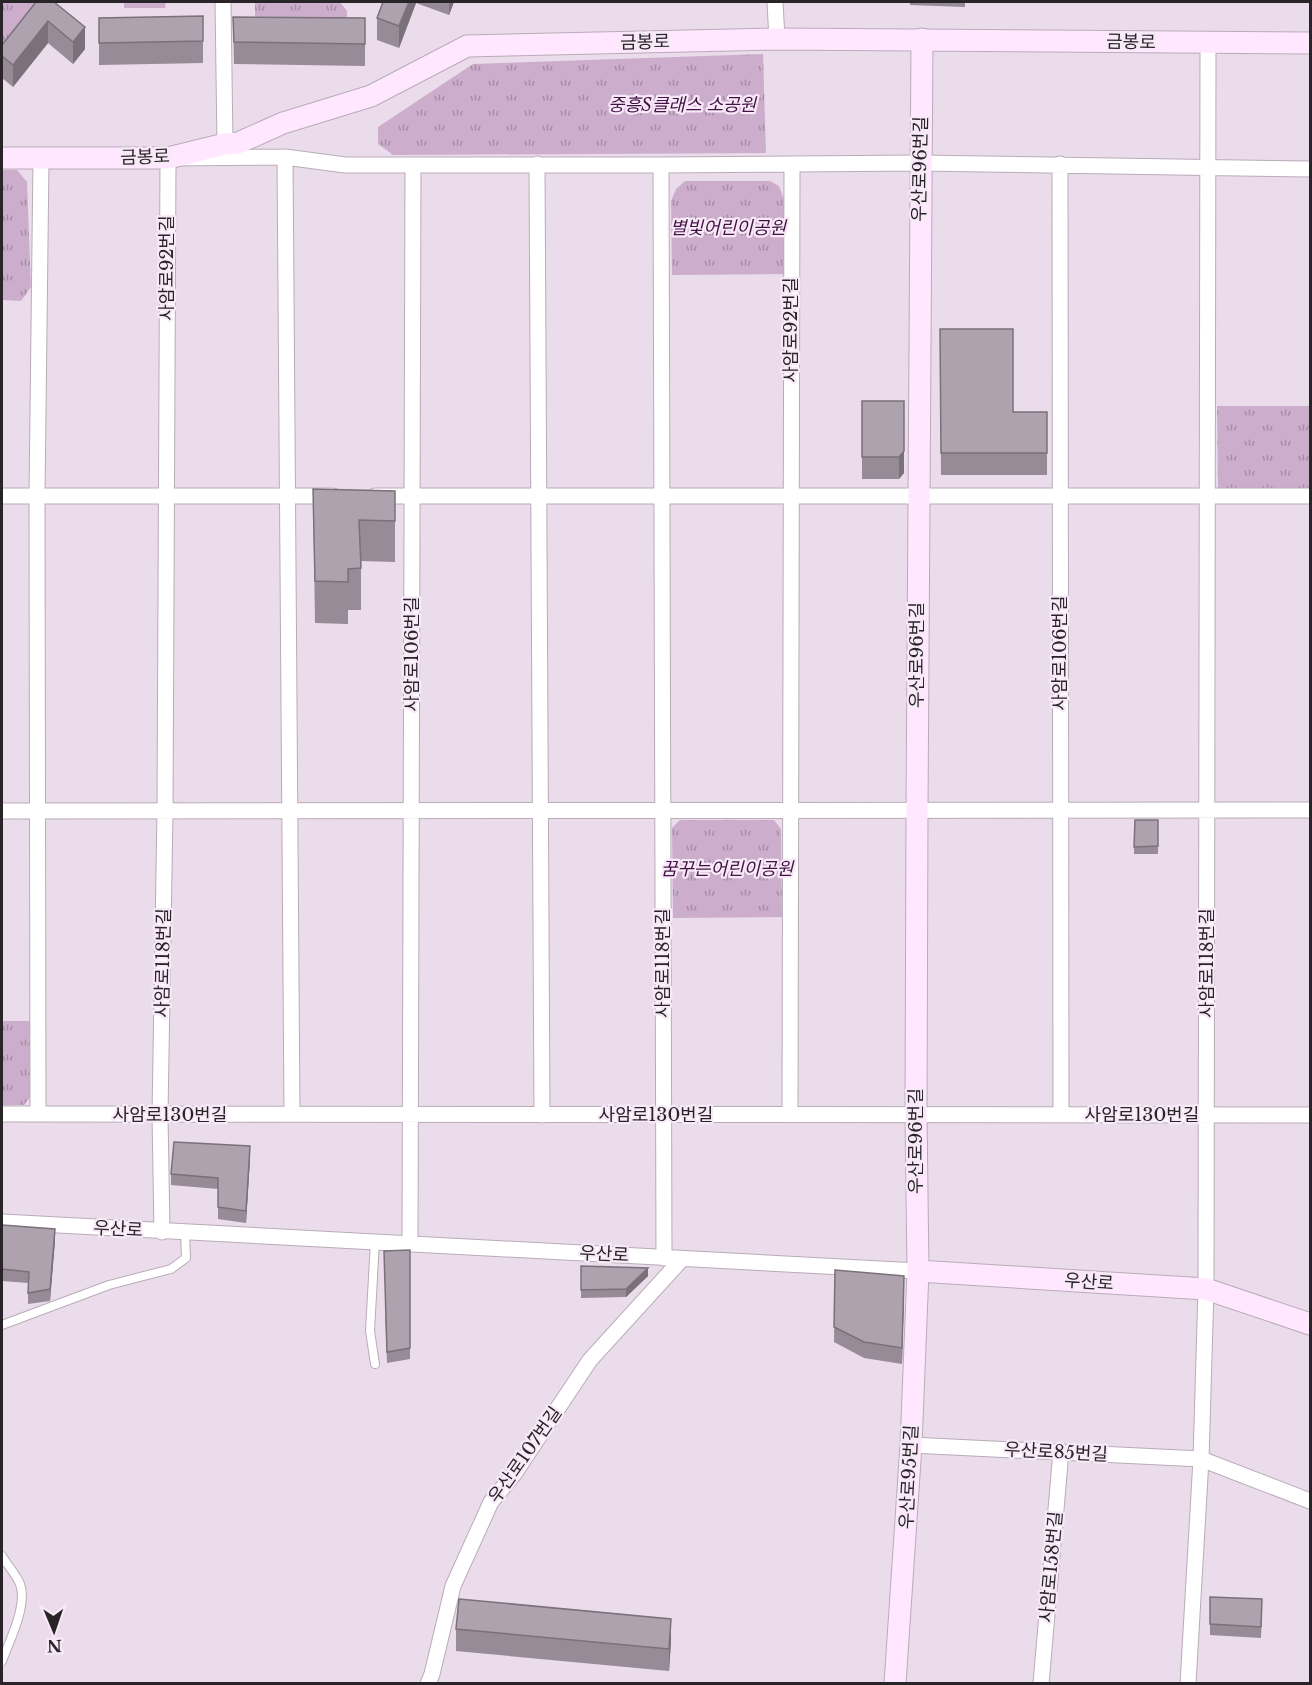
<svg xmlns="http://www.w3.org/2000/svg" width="1312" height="1685" viewBox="0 0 1312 1685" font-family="'Libre Baskerville','Noto Sans KR',serif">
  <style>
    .grass { fill: #ccaecc }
    .park { fill: url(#park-tufts) }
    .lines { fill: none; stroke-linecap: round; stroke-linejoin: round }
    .lane-casing { stroke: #b9acb9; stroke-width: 10 }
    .street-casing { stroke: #b9acb9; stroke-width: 17 }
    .secondary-casing { stroke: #b9acb9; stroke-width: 23 }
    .lane { stroke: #fff; stroke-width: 8 }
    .street { stroke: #fff; stroke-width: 15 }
    .secondary { stroke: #ffe8ff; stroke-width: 21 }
    .wall { fill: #968b96 }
    .shaded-wall { fill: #7a717a }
    .building { fill: #afa2af; stroke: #7a717a; stroke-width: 1.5 }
    .labels { text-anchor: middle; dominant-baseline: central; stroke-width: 4.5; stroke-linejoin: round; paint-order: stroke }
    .street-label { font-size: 18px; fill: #282428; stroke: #f7e9f7 }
    .park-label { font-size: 18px; font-style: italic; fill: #431245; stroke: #f7e9f7 }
  </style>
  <defs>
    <pattern id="park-tufts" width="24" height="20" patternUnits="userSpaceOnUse" patternTransform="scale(1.5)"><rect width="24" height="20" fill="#ccaecc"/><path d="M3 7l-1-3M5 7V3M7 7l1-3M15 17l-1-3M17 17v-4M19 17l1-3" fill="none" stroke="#a68da6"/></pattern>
  </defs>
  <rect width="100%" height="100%" fill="#eadcea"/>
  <path class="grass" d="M124 2H166L165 8H124Z"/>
  <path class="park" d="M2 2H41L2 49Z
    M255 2H340L347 11V21H255Z
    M763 54 766 153 393 155 378 144V127L473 64Z
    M2 170H17L27 182 31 287 21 301 2 300Z
    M685 181H770L779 186 784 199V274L672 275 671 201 676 189Z
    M1217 406H1310V489H1218Z
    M680 820H774L781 829 782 917 673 918 672 828Z
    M2 1021H32V1095L24 1105H2Z"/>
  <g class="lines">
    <g class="lane-casing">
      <path id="lane" d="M2 1325 109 1285 171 1269 186 1258 185 1232
        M375 1364 370 1331 375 1241
        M2 1556C7 1565 16 1574 20 1584 28 1605 9 1642 2 1661"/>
    </g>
    <g class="street-casing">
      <path id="street" d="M223 2 225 144
        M775 2 777 39
        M285 157 345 165H661L920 163 1310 169
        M537 164 542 1115
        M1060 164 1061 1115
        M661 165 664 1258
        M2 496H333
        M375 496H1310
        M2 811 1310 810
        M2 1114 1310 1115
        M38 1114 37 496 41 159
        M790 1115 792 164
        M2 1222 918 1271
        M162 1232 160 1115 165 811 168 158 285 157 292 1114
        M410 1242 413 165
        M911 1445 1201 1459 1310 1501
        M428 1684 432 1674 453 1586 491 1502 514 1474 590 1360 682 1259
        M1041 1684 1061 1451
        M1188 1684 1201 1459 1206 1289 1208 43"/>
    </g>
    <g class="secondary-casing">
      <path id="secondary" d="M2 158H168L225 144 238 143 283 123 371 96 467 46 777 39 1310 43
        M918 1271 1206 1289 1310 1324
        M895 1684 911 1445 918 1271 916 1115 917 811 922 39"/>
    </g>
    <use href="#lane" class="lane"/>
    <use href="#street" class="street"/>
    <use href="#secondary" class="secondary"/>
  </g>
  <path class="wall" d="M36 2 85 49 73 64 48 43 13 87 2 78V45Z
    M383 2H454L449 15 416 3 399 48 377 40V18Z
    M910 2H965V7L910 5Z
    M203 16V63L99 65V18Z
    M233 17 365 18V66L234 64Z
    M940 329 1013 412H1047V475H941Z
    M862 401H904V473L899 479H862Z
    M313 489 395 491V562L361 561V610H348V624L315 623Z
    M1158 820V854H1134V847Z
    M250 1158 246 1223 218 1219V1189L171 1185V1174Z
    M2 1225 55 1240 50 1301 28 1304V1283L2 1281Z
    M410 1250V1359L387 1363 385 1308Z
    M581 1266 648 1276 626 1297 581 1298Z
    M835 1270 904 1291 902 1364 864 1358 834 1342Z
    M1210 1597 1262 1611 1261 1638 1210 1635Z
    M456 1629 671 1641 669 1671 456 1651Z"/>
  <path class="shaded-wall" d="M409 2H416V3L399 48V26Z
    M449 2H454L449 15Z
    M48 21V43L13 87V65Z
    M85 27V49L73 64V42Z
    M904 451V473L899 479V457Z
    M250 1146V1158L246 1223V1211Z
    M55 1229V1240L50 1301V1289Z
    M648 1268V1276L626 1297V1289Z
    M904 1276V1291L902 1364V1348Z
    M671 1619V1641L669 1671V1649Z"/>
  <path class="building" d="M36 2H54L85 27 73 42 48 21 13 65 2 56V45Z
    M383 2H409L399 26 377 18Z
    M203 16V41L99 43V18Z
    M233 17 365 18V44L234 42Z
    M940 329H1013V412H1047V453H941Z
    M862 401H904V451L899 457H862Z
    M313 489 395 491V521L359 520 361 568 348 569V582L315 581Z
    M1135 820H1158V846L1134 847Z
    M174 1142 250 1146 246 1211 218 1207V1178L171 1174Z
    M2 1225 55 1229 50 1289 28 1293 29 1272 2 1269Z
    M410 1250V1348L387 1352 384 1251Z
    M581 1266 648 1268 626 1289 581 1290Z
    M835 1270 904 1276 902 1348 864 1342 834 1327Z
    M1210 1597 1262 1599 1261 1627 1210 1624Z
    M459 1599 671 1619 669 1649 456 1629Z"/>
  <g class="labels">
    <g class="street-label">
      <text transform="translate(645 42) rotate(-1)">금봉로</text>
      <text transform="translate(1131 42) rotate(1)">금봉로</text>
      <text transform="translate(145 157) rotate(-2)">금봉로</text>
      <text transform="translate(920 169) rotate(-89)">우산로96번길</text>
      <text transform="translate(167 268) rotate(-90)">사암로92번길</text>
      <text transform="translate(791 330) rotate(-90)">사암로92번길</text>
      <text transform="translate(1060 653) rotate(-90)">사암로106번길</text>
      <text transform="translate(412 654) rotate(-90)">사암로106번길</text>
      <text transform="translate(917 655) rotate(-90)">우산로96번길</text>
      <text transform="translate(163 963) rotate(-89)">사암로118번길</text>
      <text transform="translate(663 963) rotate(-90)">사암로118번길</text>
      <text transform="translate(1207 963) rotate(-90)">사암로118번길</text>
      <text x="170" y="1115">사암로130번길</text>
      <text x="656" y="1115">사암로130번길</text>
      <text x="1142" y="1115">사암로130번길</text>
      <text transform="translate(916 1141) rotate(-90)">우산로96번길</text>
      <text transform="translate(118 1229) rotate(3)">우산로</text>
      <text transform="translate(604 1254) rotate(3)">우산로</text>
      <text transform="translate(1089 1282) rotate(4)">우산로</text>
      <text transform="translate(1056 1452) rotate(3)">우산로85번길</text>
      <text transform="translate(525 1455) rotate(-55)">우산로107번길</text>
      <text transform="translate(909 1477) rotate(-87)">우산로95번길</text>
      <text transform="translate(1051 1567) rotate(-85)">사암로158번길</text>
    </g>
    <g class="park-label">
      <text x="682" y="105">중흥S클래스 소공원</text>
      <text x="728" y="228">별빛어린이공원</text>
      <text x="727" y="869">꿈꾸는어린이공원</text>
    </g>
  </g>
  <rect width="1312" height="1685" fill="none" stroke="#282428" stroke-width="6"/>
  <g transform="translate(54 1631) rotate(178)" stroke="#f7e9f7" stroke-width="4.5" paint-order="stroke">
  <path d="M0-4.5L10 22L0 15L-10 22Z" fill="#282428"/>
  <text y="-9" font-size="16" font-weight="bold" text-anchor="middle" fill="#282428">N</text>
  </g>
</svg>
